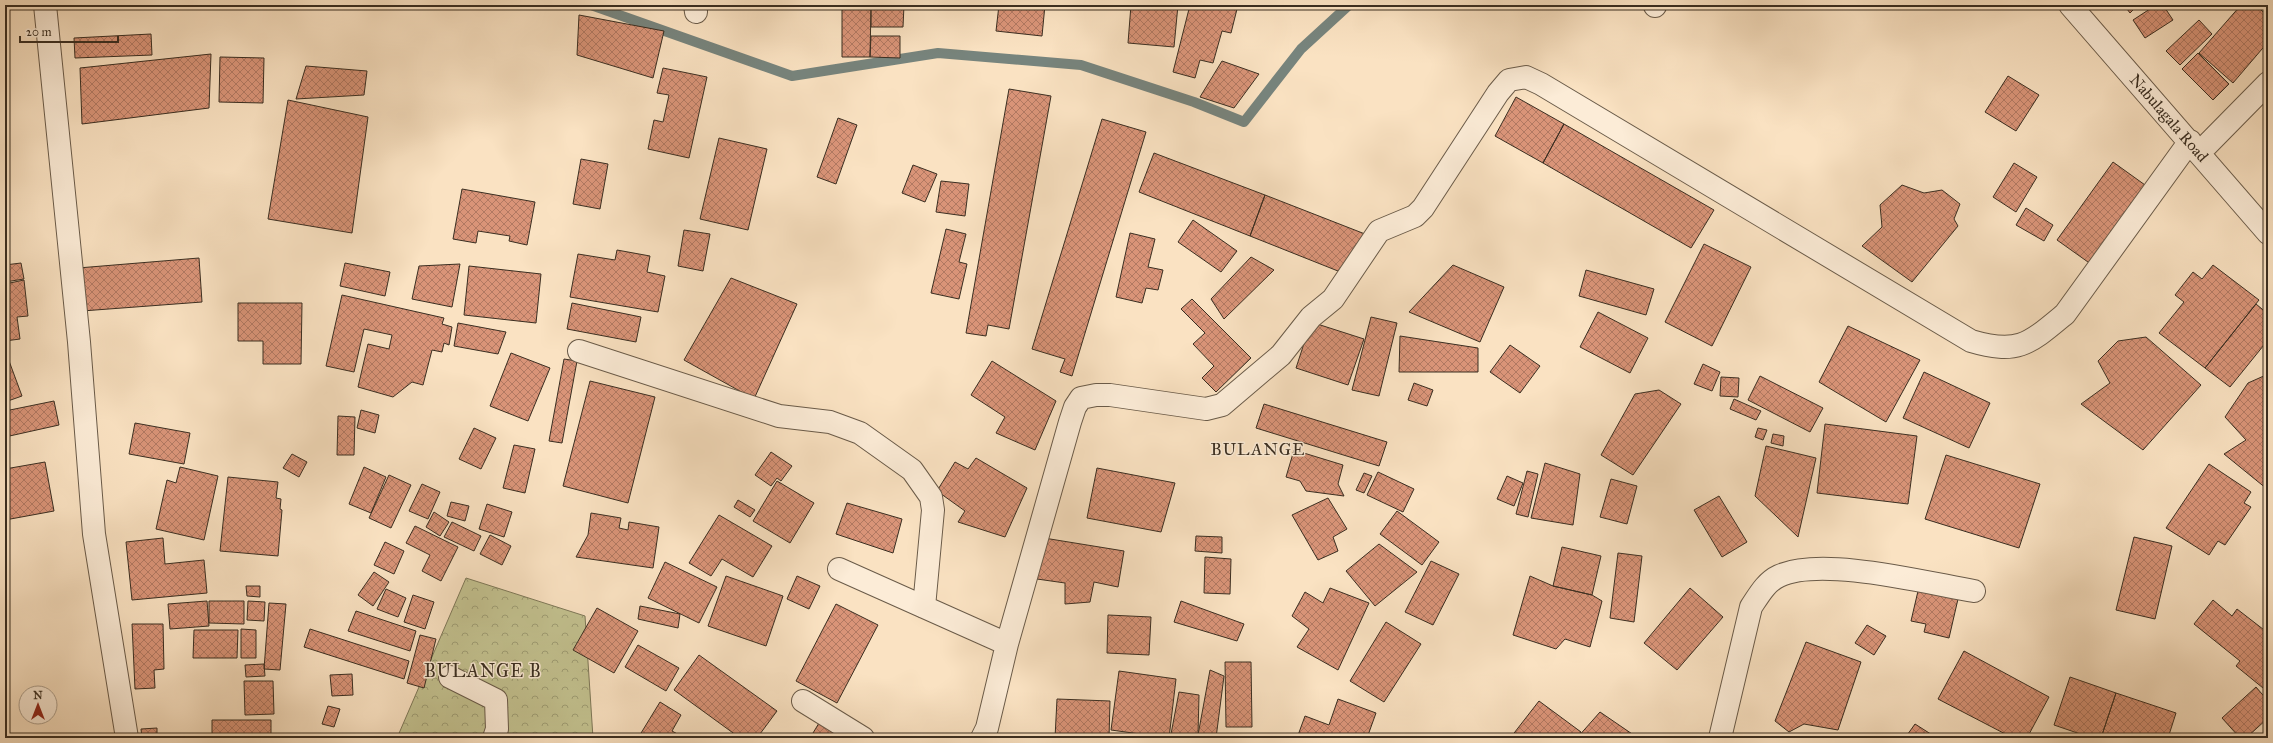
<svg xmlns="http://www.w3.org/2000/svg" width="2273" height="743" viewBox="0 0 2273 743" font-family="'IM FELL Great Primer',serif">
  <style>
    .forest { fill: url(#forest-crowns); stroke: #7e7858 }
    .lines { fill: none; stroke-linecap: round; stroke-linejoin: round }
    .stream { stroke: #77847d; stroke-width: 10 }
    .building { fill: url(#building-cross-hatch); stroke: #3a2e21 }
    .minor-casing { stroke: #6a5b49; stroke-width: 24 }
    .minor { stroke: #fcecd7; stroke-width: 22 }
    .labels { text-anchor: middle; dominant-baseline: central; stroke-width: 3; stroke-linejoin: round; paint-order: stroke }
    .street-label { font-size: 16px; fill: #3a2e21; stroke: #fcecd7 }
    .neighbourhood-label { font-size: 17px; letter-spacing: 1px; fill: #3a2e21; stroke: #fcecd7 }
    .quarter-label { font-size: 18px; letter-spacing: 1px; fill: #3a2e21; stroke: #fcecd7 }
  </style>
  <defs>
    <pattern id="forest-crowns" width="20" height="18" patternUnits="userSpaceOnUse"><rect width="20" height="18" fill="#c3c290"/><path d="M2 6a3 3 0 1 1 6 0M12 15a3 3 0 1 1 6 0" fill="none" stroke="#9f9e75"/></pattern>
    <pattern id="building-cross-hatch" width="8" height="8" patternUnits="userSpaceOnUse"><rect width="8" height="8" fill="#d99478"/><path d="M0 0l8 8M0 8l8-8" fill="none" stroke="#b17962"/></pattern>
  </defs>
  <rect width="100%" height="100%" fill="#fae2c2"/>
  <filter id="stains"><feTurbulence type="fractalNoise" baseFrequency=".005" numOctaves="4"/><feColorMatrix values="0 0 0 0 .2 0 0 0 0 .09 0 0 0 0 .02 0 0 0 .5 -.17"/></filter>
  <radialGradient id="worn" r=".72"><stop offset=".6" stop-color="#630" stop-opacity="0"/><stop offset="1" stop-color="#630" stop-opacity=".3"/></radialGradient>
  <path class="forest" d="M466 578 585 616 593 738H397Z"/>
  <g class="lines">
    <path class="stream" d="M591 5 792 76 938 53 1081 65 1194 102 1244 122 1301 49 1349 5"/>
  </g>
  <path class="building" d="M871 5H904L903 27H871Z
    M999 5H1045L1042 36 996 31Z
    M1131 5H1178L1174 47 1128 43Z
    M1190 5H1238L1231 33 1222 31 1213 63 1200 60 1195 78 1173 72Z
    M2124 5H2133L2135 8 2130 13Z
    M2156 5H2163L2173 20 2145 38 2133 20Z
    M2241 5H2255L2268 16V42L2233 83 2199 53Z
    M842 7H871L870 57H842Z
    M579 15 664 31 653 78 577 55Z
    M2199 20 2212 34 2180 65 2166 51Z
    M151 34 152 55 75 58 74 38Z
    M871 36H900V58L870 57Z
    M2198 53 2229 84 2213 100 2182 69Z
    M211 54 209 108 82 124 80 68Z
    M220 57 264 58 263 103 219 102Z
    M1222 61 1259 74 1234 108 1200 97Z
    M306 66 367 71 364 95 296 99Z
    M663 68 707 77 689 158 648 149 654 120 663 122 669 95 657 93Z
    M2008 76 2039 95 2016 131 1985 112Z
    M1009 89 1051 96 1009 329 988 325 986 336 966 333Z
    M1516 97 1564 124 1543 163 1495 136Z
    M288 100 368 117 352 233 268 219Z
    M838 118 857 125 836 184 817 177Z
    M1102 119 1146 132 1072 376 1060 372 1065 359 1032 349Z
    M1564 124 1714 210 1691 248 1543 163Z
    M719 138 767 149 748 230 700 219Z
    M1154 153 1265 195 1250 236 1139 192Z
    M581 159 608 164 600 209 573 204Z
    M2113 162 2152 190 2095 267 2057 240Z
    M2014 163 2037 177 2016 212 1993 197Z
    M913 165 937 174 925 202 902 193Z
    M941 181 969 184 965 216 936 212Z
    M1902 185 1924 193 1942 190 1960 204 1954 219 1958 226 1912 282 1862 246 1882 227 1880 205Z
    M462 189 535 202 527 245 509 241 510 236 478 231 476 243 453 239Z
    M1265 195 1365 234 1348 275 1250 236Z
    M2026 208 2053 225 2044 241 2016 225Z
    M1193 220 1237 251 1221 272 1178 242Z
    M946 229 966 234 959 262 967 264 959 299 931 293Z
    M684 230 710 234 703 271 678 266Z
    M1130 233 1155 239 1148 267 1163 270 1158 290 1146 288 1142 303 1116 297Z
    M1704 244 1751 267 1712 346 1665 322Z
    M617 250 650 256 647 272 665 276 658 312 570 297 578 254 615 260Z
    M1251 257 1274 270 1224 319 1211 299Z
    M199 258 202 302 82 311 78 268Z
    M21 263 24 279 5 282V265Z
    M345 263 390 272 385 296 340 286Z
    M460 264 452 307 412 299 419 266Z
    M1453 265 1504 287 1480 342 1409 312Z
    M2213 265 2259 300 2205 368 2159 333 2184 302 2175 295 2193 272 2202 279Z
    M469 266 541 274 536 323 464 315Z
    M1586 270 1654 289 1646 315 1579 296Z
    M731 278 797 304 754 399 684 360Z
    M24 280 28 316 17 317 20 339 5 341V284Z
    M342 295 444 318 442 324 452 327 449 345 444 343 442 352 432 350 423 385 412 382 393 397 358 387 368 344 389 349 392 335 364 329 354 372 326 366Z
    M1192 299 1251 358 1216 392 1202 378 1214 366 1193 344 1205 333 1181 309Z
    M238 303H302L301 364H263V341H238Z
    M572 303 641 317 636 342 567 329Z
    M2256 304 2268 314V340L2230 387 2205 368Z
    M1598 312 1648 338 1630 373 1580 347Z
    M1371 317 1397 323 1379 396 1352 390Z
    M1311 322 1364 339 1348 385 1296 368Z
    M458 323 506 332 498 354 454 346Z
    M1848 326 1920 360 1886 422 1819 382Z
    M1400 336 1478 348V372H1399Z
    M2146 337 2201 385 2143 450 2081 404 2110 383 2098 361 2118 341Z
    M1510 345 1540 366 1520 393 1490 372Z
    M5 350 22 396 5 402Z
    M511 353 550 368 528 421 490 406Z
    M564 359 577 361 562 443 549 441Z
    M992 361 1056 401 1035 450 996 433 1005 417 971 395Z
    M1703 364 1720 372 1712 391 1694 384Z
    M1924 372 1990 403 1969 448 1903 418Z
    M2266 375 2268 377 2267 489 2224 454 2246 440 2225 417 2248 383Z
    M1760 376 1823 408 1810 432 1748 400Z
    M1721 377 1739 378 1738 397 1720 396Z
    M590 381 655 397 628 503 563 486Z
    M1414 383 1433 390 1427 406 1408 400Z
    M1659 390 1681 404 1633 475 1601 455 1635 394Z
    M1734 399 1761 411 1756 420 1730 409Z
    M54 401 59 425 5 437V411Z
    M1264 404 1387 442 1379 466 1256 428Z
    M361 410 379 415 375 433 357 428Z
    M338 416 355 417 354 455H337Z
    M135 423 190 433 184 464 129 454Z
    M1825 424 1917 436 1908 504 1817 493Z
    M474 428 496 438 481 469 459 459Z
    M1758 428 1767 430 1763 440 1755 437Z
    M1773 434 1784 436 1783 446 1771 443Z
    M514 445 535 449 525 493 503 488Z
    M1766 446 1816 458 1798 537 1755 496Z
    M1294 450 1343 465 1338 484 1344 496 1306 491 1300 481 1286 477Z
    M771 452 792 466 781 481 777 478 771 486 755 475Z
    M292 454 307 462 299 477 283 468Z
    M1946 455 2040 484 2019 548 1925 519Z
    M976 458 1027 488 1005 537 958 522 965 511 937 491 955 462 968 469Z
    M45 462 54 511 5 520V469Z
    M1545 463 1580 474 1573 525 1531 518Z
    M2209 464 2251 492 2244 503 2251 507 2225 545 2218 541 2209 555 2166 528Z
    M180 467 218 476 204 540 156 529 167 480 176 483Z
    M364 467 386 477 371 513 349 504Z
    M1097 468 1175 483 1161 532 1087 518Z
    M1527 471 1538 474 1528 517 1516 514Z
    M1378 472 1414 489 1403 512 1367 495Z
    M1364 473 1372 476 1364 493 1356 490Z
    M389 475 411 485 391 528 369 518Z
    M1507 476 1523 483 1514 506 1497 499Z
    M228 477 278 482 276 498 281 499 280 509 282 510 278 556 220 551Z
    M1611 479 1637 486 1627 524 1600 517Z
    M777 481 814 503 790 543 753 521Z
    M422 484 440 492 428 519 409 511Z
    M1719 496 1747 542 1722 557 1694 510Z
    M1328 498 1347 529 1333 537 1338 551 1318 560 1292 515Z
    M738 500 755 510 750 517 734 507Z
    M451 502 469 506 465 521 447 516Z
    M847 503 902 519 893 553 836 534Z
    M487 504 512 512 504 537 479 529Z
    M1397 511 1439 542 1422 565 1380 534Z
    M434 512 449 522 440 536 426 527Z
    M591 513 621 518 619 528 628 530 629 522 659 527 653 568 576 557 588 535Z
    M719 515 772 546 753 577 722 559 711 576 689 563Z
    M452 522 481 536 474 551 444 537Z
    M415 526 458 547 441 581 422 571 430 555 406 543Z
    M490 535 511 546 502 565 480 554Z
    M1196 536 1222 537V553L1195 551Z
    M2134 537 2172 546 2155 619 2116 610Z
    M163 538 165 564 204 560 207 593 132 600 126 542Z
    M1044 538 1124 551 1118 587 1094 582 1090 602 1065 604V583L1037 579Z
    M385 542 404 551 394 574 374 565Z
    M1379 544 1417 572 1375 606 1346 571Z
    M1562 547 1601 556 1592 595 1553 586Z
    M1618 553 1642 556 1634 622 1610 618Z
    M1205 557 1231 559 1230 594 1204 593Z
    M1431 561 1459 574 1433 625 1405 612Z
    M665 562 717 587 699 623 648 598Z
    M374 572 389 582 373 606 358 595Z
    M726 576 783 596 766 646 708 626Z
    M797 576 820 586 809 609 787 599Z
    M1530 576 1553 586 1592 595 1602 601 1590 647 1565 639 1556 649 1513 635Z
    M246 586H260V597L247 596Z
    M1330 588 1369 603 1338 670 1297 647 1309 629 1292 616 1305 592 1323 603Z
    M1690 588 1723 617 1677 670 1644 643Z
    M386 589 406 598 398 617 377 609Z
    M1918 591 1958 599 1949 638 1924 632 1926 624 1911 621Z
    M413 595 434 602 425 629 404 622Z
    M2213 600 2232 616 2237 609 2268 633V682L2263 688 2236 666 2240 661 2194 624Z
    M207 601 209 626 170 629 168 604Z
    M209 601H244V624L209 623Z
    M248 601 265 602 264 621 247 620Z
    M1181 601 1244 624 1237 641 1174 622Z
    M269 603 286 604 280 670 264 669Z
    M836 604 878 625 837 703 796 681Z
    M640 606 680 614 678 628 638 619Z
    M597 608 638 631 614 673 573 650Z
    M356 611 416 631 410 651 348 631Z
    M1108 615 1151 617 1149 655 1107 653Z
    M1386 622 1421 644 1384 702 1350 681Z
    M132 624H163L164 669 154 670 155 688 135 689Z
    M1867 625 1886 636 1874 655 1855 643Z
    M241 629 256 630V658H241Z
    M310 629 409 661 404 679 304 647Z
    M194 630H238L237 658H193Z
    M420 635 436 639 424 688 407 683Z
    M1806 642 1861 662 1838 730 1804 724 1789 732 1775 721Z
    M638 645 679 668 666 691 625 667Z
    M1964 651 2049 697 2027 738H2013L1938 699Z
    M699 655 777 711 757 738H740L674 690Z
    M1225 662H1251L1252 727H1226Z
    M264 664 265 676 246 677 245 665Z
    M1210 670 1224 676 1216 738H1205L1198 735Z
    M1119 671 1176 679 1169 738 1111 730Z
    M352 674 353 695 332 696 330 675Z
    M2070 677 2116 693 2101 738H2092L2054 725Z
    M244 681H273L274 714 245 715Z
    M2256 687 2268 701V718L2246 738H2240L2222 718Z
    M1179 692 1199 695 1198 735 1171 734Z
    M2116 693 2176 713 2168 738H2101Z
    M1057 699 1110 701 1109 738H1055Z
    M1338 699 1376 713 1367 738H1297L1305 716 1329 725Z
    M1539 701 1581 732 1577 738 1511 737Z
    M660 702 681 715 672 731 681 736 680 738H638Z
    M328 706 340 709 334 727 322 724Z
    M1600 712 1638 738H1577Z
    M212 720H271V738H212Z
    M819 723 842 735 840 738H810Z
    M1915 724 1937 738H1905Z
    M157 728V738H142L141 729Z"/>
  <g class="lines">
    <g class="minor-casing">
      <path id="minor" d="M45 5 79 342 94 534 127 738
        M695 5 696 12
        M2070 5 2268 233
        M1655 6V5
        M2200 152 2268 83
        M579 351 779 416 830 422 860 433 912 470 931 497 933 510 924 607
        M839 569 1007 644 987 728 982 738
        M1007 644 1070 422 1075 407 1081 398 1096 395H1110L1206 409 1222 405 1281 355 1311 317 1333 299 1379 231 1415 216 1423 208 1498 93 1509 80 1526 77 1541 84 1971 341C2018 355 2029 344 2065 314L2190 141
        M450 677 496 700 497 729 494 738
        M803 701 863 738
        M1720 738 1751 607C1759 595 1766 582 1779 576 1821 556 1927 583 1974 591"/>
    </g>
    <use href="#minor" class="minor"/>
  </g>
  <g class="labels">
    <g class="street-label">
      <text transform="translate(2169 118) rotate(49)">Nabulagala Road</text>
    </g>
    <g class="neighbourhood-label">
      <text x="1258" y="449">BULANGE</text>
    </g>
    <g class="quarter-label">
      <text x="483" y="671">BULANGE B</text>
    </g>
  </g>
  <rect width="2273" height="743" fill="none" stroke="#fae2c2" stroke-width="20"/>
  <rect x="6" y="6" width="2261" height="731" fill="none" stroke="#3a2e21" stroke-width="2"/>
  <rect x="10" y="10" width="2253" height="723" fill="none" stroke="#3a2e21"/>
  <g transform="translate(38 705)"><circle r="19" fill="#fcecd7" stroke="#aea08e"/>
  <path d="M0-3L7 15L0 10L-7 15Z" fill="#8f2418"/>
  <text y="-6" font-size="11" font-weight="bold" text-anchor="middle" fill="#3a2e21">N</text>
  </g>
  <path d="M20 36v6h98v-6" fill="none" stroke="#3a2e21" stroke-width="2"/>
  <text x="26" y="36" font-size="12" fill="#3a2e21" stroke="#fcecd7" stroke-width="3" paint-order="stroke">20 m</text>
  <rect width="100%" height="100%" filter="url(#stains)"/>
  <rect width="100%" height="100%" fill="url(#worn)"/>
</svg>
